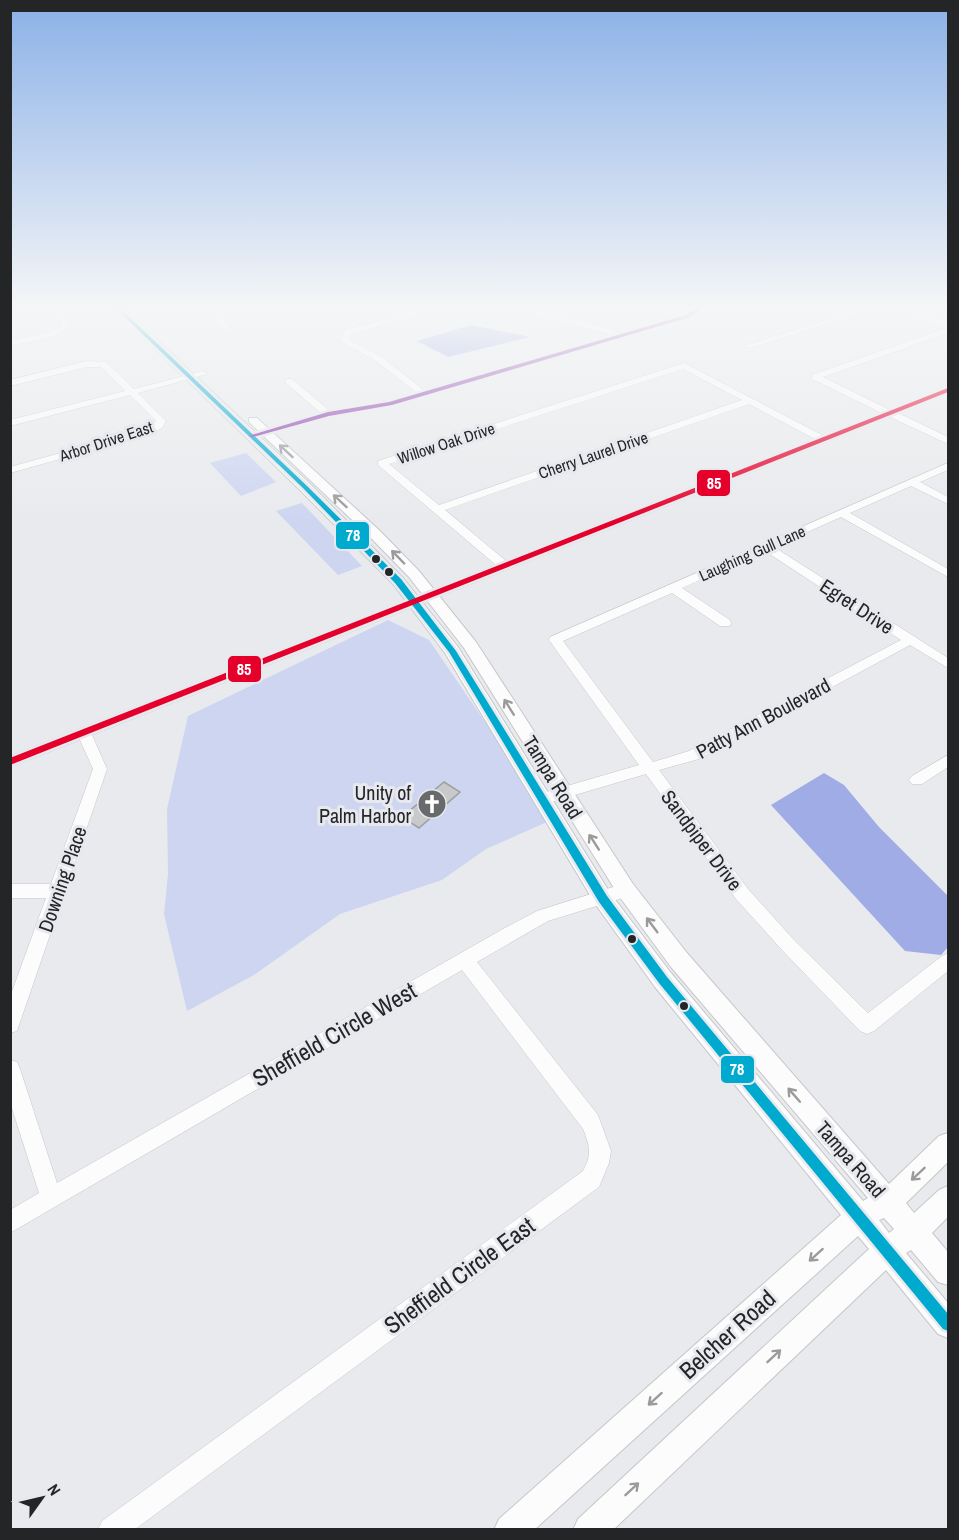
<svg xmlns="http://www.w3.org/2000/svg" width="959" height="1540" viewBox="0 0 959 1540" font-family="'Archivo Narrow',sans-serif">
  <style>
    .green { fill: #cdd5f1 }
    .water { fill: #9face6 }
    .building { fill: #c8c9cb; stroke: #9fa0a2; stroke-width: 1.5 }
    .lines { fill: none; stroke-linecap: round; stroke-linejoin: round }
    .minor-casing { stroke: #c6c7ca; stroke-width: 1 }
    .major-casing { stroke: #c6c7ca; stroke-width: 2 }
    .minor { fill: #fcfcfc; fill-rule: evenodd }
    .major { fill: #fcfcfc; fill-rule: evenodd }
    .bus-1-casing { stroke: #e7e9ee; stroke-width: 5 }
    .bus-2-casing { stroke: #e7e9ee; stroke-width: 5 }
    .bus-3-casing { stroke: #e7e9ee; stroke-width: 5 }
    .bus-1 { fill: #00a9ce; fill-rule: evenodd }
    .bus-2 { fill: #8e44ad; fill-rule: evenodd }
    .bus-3 { fill: #e4002b; fill-rule: evenodd }
    .oneway { stroke: #9b9b9c }
    .bus-dot { fill: #242527; stroke: #e7e9ee; stroke-width: 2 }
    .labels { text-anchor: middle; dominant-baseline: central; stroke-width: 6; stroke-linejoin: round; paint-order: stroke }
    .far-street-label { font-size: 16px; fill: #242527; stroke: #e7e9ee }
    .street-label { font-size: 20px; fill: #242527; stroke: #e7e9ee }
    .poi-label { font-size: 20px; fill: #242527; stroke: #e7e9ee; text-anchor: end }
    .near-street-label { font-size: 24px; fill: #242527; stroke: #e7e9ee }
    .line-badge { stroke: #e7e9ee; stroke-width: 2 }
    .badge-label { font-size: 16px; text-anchor: middle; font-weight: bold; fill: #fff }
  </style>
  <rect width="100%" height="100%" fill="#e8eaed"/>
  <path class="green" d="M246 453 276 482 241 496 210 463Z
    M302 503 362 566 338 575 276 511Z
    M388 620 429 640 498 741 547 822 486 849 442 880 340 914 254 975 187 1011 164 914 168 874 167 809 188 716Z"/>
  <path class="water" d="M471 325 530 337 448 357 417 341Z
    M824 773 844 785 879 827 948 896V947L941 955 905 951 771 805Z"/>
  <path class="building" d="M444 782 460 792 419 828 402 817Z"/>
  <g class="lines">
    <g class="minor-casing">
      <path id="minor" d="M10 306H23L10 310Z
        M47 306H56L69 321 67 330 52 337 10 346V341L46 333 61 327 62 323Z
        M205 306H213L230 328 229 330H223Z
        M434 306H449L351 334 349 340 382 357 425 391 614 335 502 306H519L585 321 622 333 685 314 698 306H708L691 318 393 406 329 417 248 438V434L321 413 286 383V379H292L330 411 389 401 417 393 376 361 340 341 345 330Z
        M870 306H884L751 348 744 346Z
        M893 306H905L948 323V333L823 377 890 410 948 387V393L898 413 948 437V444L890 417 92 735 107 769 19 1025 17 1031 10 1033V997L46 898H10V884H51L93 769 80 740 10 767V756L496 565 378 465V461L684 363 824 436 882 413 812 379V375L946 328ZM683 369 742 400 439 505 389 464ZM749 404 815 439 506 561 445 510Z
        M87 361 106 362 134 389 203 371 207 374 138 393 166 421 162 428 153 433 10 473V467L147 429 156 421 130 395 10 426V420L125 391 101 367H87L10 386V380Z
        M948 463V470L920 482 948 497V504L911 486 850 513 948 569V577L841 517 774 547 948 658V668L910 645 699 759 659 770 748 889 794 940 868 1013 942 956 948 953V971L874 1031 867 1034 860 1031 782 950 736 899 646 774 541 805 536 803 533 799 536 795 639 765 549 640 550 637ZM765 551 901 640 689 751 653 762 563 641 672 593 720 626H730L731 623 730 620 682 588Z
        M948 755V767L922 784H912L909 780 912 776Z
        M626 883 632 885 634 890 632 895 548 921 477 962 598 1115 611 1151 609 1163 599 1187 134 1530H98L102 1521 583 1171C592 1156 590 1145 583 1129L462 970 10 1233V1210L39 1193 10 1102V1060L17 1062 20 1069 57 1183 503 929 537 911Z"/>
    </g>
    <g class="major-casing">
      <path id="major" d="M111 306H121L310 484 403 578 458 647 610 893 671 973 863 1201 868 1198 671 967 619 896 464 648 409 577 370 537 249 422V418H257L380 531 419 571 476 642 633 884 687 953 889 1184 939 1136 948 1133V1162L906 1203 914 1213 939 1190 948 1186V1217L932 1233 948 1252V1285L938 1282 911 1250 906 1253 948 1303V1338L938 1334 886 1270 613 1530H573L578 1519 869 1249 858 1236 534 1530H494L499 1519 841 1215 655 987 596 905 445 653 393 584 300 490ZM884 1218 894 1229 889 1233 879 1220Z"/>
    </g>
    <use href="#minor" class="minor"/>
    <use href="#major" class="major"/>
    <g class="bus-1-casing">
      <path id="bus-1" d="M113 306H118L307 486 401 579 456 651 607 896 667 977 948 1314V1331L943 1329 659 983 599 902 449 652 395 583 303 488Z"/>
    </g>
    <g class="bus-2-casing">
      <path id="bus-2" d="M700 306H706L690 317 392 405 329 416 253 437 248 436 328 412 389 402 686 315Z"/>
    </g>
    <g class="bus-3-casing">
      <path id="bus-3" d="M948 388V392L10 765V758Z"/>
    </g>
    <use href="#bus-1" class="bus-1"/>
    <use href="#bus-2" class="bus-2"/>
    <use href="#bus-3" class="bus-3"/>
  </g>
  <defs><path id="oneway-shaft" d="M-6 0H5M1.5-3L5.5 0L1.5 3" fill="none" stroke-width="1.6" stroke-linecap="round" stroke-linejoin="round" transform="scale(1.5)"/></defs>
  <g class="oneway">
    <use href="#oneway-shaft" transform="translate(286 451) rotate(-137)"/>
    <use href="#oneway-shaft" transform="translate(340 501) rotate(-137)"/>
    <use href="#oneway-shaft" transform="translate(398 557) rotate(-134)"/>
    <use href="#oneway-shaft" transform="translate(509 707) rotate(-122)"/>
    <use href="#oneway-shaft" transform="translate(594 842) rotate(-123)"/>
    <use href="#oneway-shaft" transform="translate(652 925) rotate(-127)"/>
    <use href="#oneway-shaft" transform="translate(794 1095) rotate(-131)"/>
    <use href="#oneway-shaft" transform="translate(918 1174) rotate(137)"/>
    <use href="#oneway-shaft" transform="translate(816 1255) rotate(138)"/>
    <use href="#oneway-shaft" transform="translate(774 1356) rotate(-43)"/>
    <use href="#oneway-shaft" transform="translate(655 1399) rotate(138)"/>
    <use href="#oneway-shaft" transform="translate(632 1489) rotate(-43)"/>
  </g>
  <linearGradient id="sky" x2="0" y2="1"><stop stop-color="#8bb1e7"/><stop offset="0.59" stop-color="#f5f6f7"/><stop offset="1" stop-color="#f5f6f7" stop-opacity="0"/></linearGradient>
  <rect width="959" height="522" fill="url(#sky)"/>
  <defs>
    <g id="church-disc" transform="scale(1.5)"><circle r="9.5" fill="#696a6c" stroke="#e7e9ee"/><path d="M-1.2-6h2.4v3.5h3.3v2.4h-3.3V6h-2.4V-.1h-3.3v-2.4h3.3Z" fill="#fff"/></g>
  </defs>
  <g fill-rule="evenodd">
    <use href="#church-disc" x="432" y="804"/>
  </g>
  <g class="bus-dot">
    <circle cx="376" cy="559" r="5"/>
    <circle cx="389" cy="572" r="5"/>
    <circle cx="632" cy="939" r="5"/>
    <circle cx="684" cy="1006" r="5"/>
  </g>
  <g class="labels">
    <g class="far-street-label">
      <text transform="translate(106 441) rotate(-18)">Arbor Drive East</text>
      <text transform="translate(446 443) rotate(-18)">Willow Oak Drive</text>
      <text transform="translate(593 455) rotate(-19)">Cherry Laurel Drive</text>
      <text transform="translate(752 553) rotate(-24)">Laughing Gull Lane</text>
    </g>
    <g class="street-label">
      <text transform="translate(857 606) rotate(33)">Egret Drive</text>
      <text transform="translate(763 718) rotate(-28)">Patty Ann Boulevard</text>
      <text transform="translate(553 777) rotate(58)">Tampa Road</text>
      <text transform="translate(702 840) rotate(53)">Sandpiper Drive</text>
      <text transform="translate(62 879) rotate(-71)">Downing Place</text>
      <text transform="translate(851 1159) rotate(49)">Tampa Road</text>
    </g>
    <g class="poi-label">
      <text x="411" y="792">Unity of<tspan x="411" dy="23">Palm Harbor</tspan></text>
    </g>
    <g class="near-street-label">
      <text transform="translate(334 1034) rotate(-30)">Sheffield Circle West</text>
      <text transform="translate(459 1275) rotate(-36)">Sheffield Circle East</text>
      <text transform="translate(727 1334) rotate(-42)">Belcher Road</text>
    </g>
  </g>
  <g class="line-badge">
    <rect x="696" y="469" width="35" height="28" rx="6" fill="#e4002b"/>
    <rect x="335" y="521" width="35" height="29" rx="6" fill="#00a9ce"/>
    <rect x="227" y="655" width="35" height="28" rx="6" fill="#e4002b"/>
    <rect x="720" y="1055" width="35" height="29" rx="6" fill="#00a9ce"/>
  </g>
  <g class="badge-label">
    <text x="714" y="489">85</text>
    <text x="353" y="541">78</text>
    <text x="244" y="675">85</text>
    <text x="737" y="1075">78</text>
  </g>
  <rect width="959" height="1540" fill="none" stroke="#242527" stroke-width="24"/>
  <g transform="translate(42 1498) rotate(56)" stroke="#e7e9ee" stroke-width="4.5" paint-order="stroke">
  <path d="M0-4.5L10 22L0 15L-10 22Z" fill="#242527"/>
  <text y="-9" font-size="16" font-weight="bold" text-anchor="middle" fill="#242527">N</text>
  </g>
</svg>
